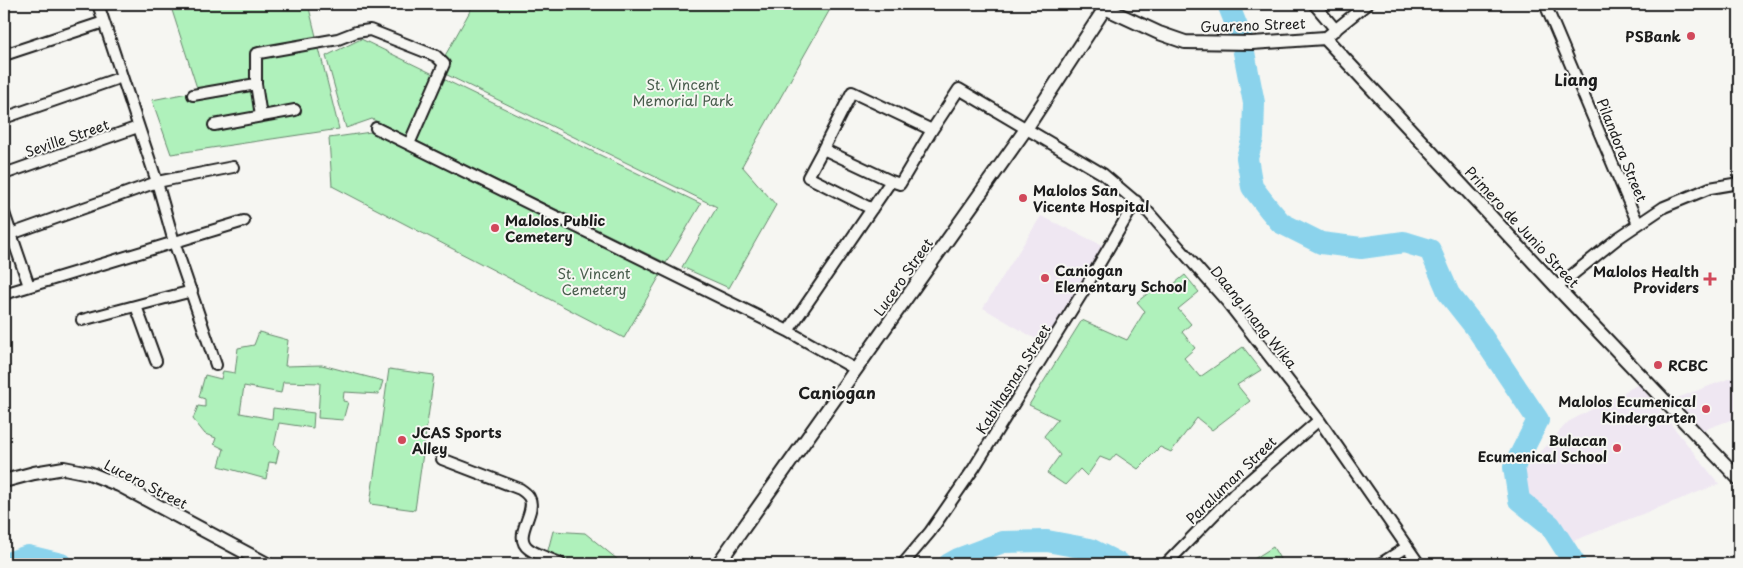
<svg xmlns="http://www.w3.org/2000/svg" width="1743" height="568" viewBox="0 0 1743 568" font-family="'Playpen Sans',sans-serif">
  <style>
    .built { fill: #efe7f2 }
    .green { fill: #aff1bb; stroke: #66866c }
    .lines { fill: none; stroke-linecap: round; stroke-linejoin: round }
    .river { stroke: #8bd3ec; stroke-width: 22 }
    .minor-casing { stroke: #1c1c1c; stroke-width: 14 }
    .tertiary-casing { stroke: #1c1c1c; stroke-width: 16 }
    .minor { stroke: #f6f6f2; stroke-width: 10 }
    .tertiary { stroke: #f6f6f2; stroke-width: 12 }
    .poi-dot { fill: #d1495b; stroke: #f6f6f2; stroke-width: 2 }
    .labels { text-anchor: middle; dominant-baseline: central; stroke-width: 4; stroke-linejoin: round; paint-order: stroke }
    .street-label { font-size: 14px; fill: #1c1c1c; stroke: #f6f6f2 }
    .poi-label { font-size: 14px; font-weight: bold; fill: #1c1c1c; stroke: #f6f6f2; text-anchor: start }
    .park-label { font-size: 14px; fill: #485c4c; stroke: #f6f6f2 }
    .quarter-label { font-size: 16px; font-weight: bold; fill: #1c1c1c; stroke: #f6f6f2 }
  </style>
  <rect width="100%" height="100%" fill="#f6f6f2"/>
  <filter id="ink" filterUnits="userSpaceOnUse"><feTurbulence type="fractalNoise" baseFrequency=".02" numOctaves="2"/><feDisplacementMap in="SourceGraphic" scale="10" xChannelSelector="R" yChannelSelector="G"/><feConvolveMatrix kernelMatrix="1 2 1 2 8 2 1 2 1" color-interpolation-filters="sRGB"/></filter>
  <g filter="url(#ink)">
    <path class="built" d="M1041 216 1106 247 1046 345 983 308Z
      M1736 376V418L1698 432 1669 401Z
      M1639 384 1719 484 1568 543 1554 525 1525 498 1521 474 1568 422Z"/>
    <path class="green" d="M170 4H308L339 129 171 154 152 100 198 91Z
      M474 4H833L742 166 776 205 729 288 682 267 717 207 437 70Z
      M361 39 701 204 666 263 372 119 346 128 326 56Z
      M371 132 661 274 624 338 332 186 329 138Z
      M1185 275 1199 292 1178 309 1191 324 1182 332 1195 348 1184 358 1200 377 1243 347 1261 370 1237 385 1250 401 1212 430 1197 418 1171 452 1160 447 1138 469 1116 454 1110 461 1100 457 1087 476 1080 469 1065 485 1047 473 1060 455 1044 436 1058 419 1029 405 1082 320 1127 340 1145 311 1137 302 1157 286 1165 291Z
      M259 332 288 340 285 366 322 365 383 381 379 394 344 392 343 401 348 402 343 420 318 418 320 383 283 382 281 393 244 386 240 413 272 419 273 408 314 413 313 428 279 423 274 446 279 450 276 463 269 462 266 479 219 466 224 449 214 444 216 438 205 434 193 419 198 406 205 407V399L199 397 205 375 221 379 223 371 235 373 238 348 254 345Z
      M389 369 434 375 415 510 370 504Z
      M553 531 585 533 623 564H565L547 554Z
      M1273 547 1283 564H1246Z"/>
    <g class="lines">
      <path class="river" d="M1228 4 1241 37 1254 103 1253 138 1247 158 1252 187 1269 209 1281 223 1321 243 1361 248 1404 242 1430 250 1449 294 1479 332 1538 420 1514 467 1519 500 1550 525 1575 564
        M5 564 28 556 61 564
        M949 564 958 559 1003 542 1047 541 1090 549 1120 564"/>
      <g class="minor-casing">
        <path id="minor" d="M98 4 157 182 174 242 216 365
          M1314 4 1336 30
          M1545 4 1638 224
          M1325 38 1367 4
          M4 55 104 22
          M256 84 261 116
          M193 95 256 84V54L259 53 338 39 356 32 370 30 436 56 444 64 409 144
          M4 118 122 77
          M214 125 295 110
          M376 128 788 331 855 369
          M823 149 852 92 932 130
          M4 174 138 127
          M891 181 900 184 932 130 959 89 1103 174 1149 213 1227 302 1319 420 1419 564
          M4 213 29 286
          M11 234 157 182 233 167
          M1557 287 1618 238 1664 207 1710 188 1739 183
          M4 294 244 221
          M136 306 156 361
          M82 320 192 291
          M788 331 891 181 823 149 808 177 872 209
          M442 459 520 489C523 491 527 494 529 497 538 512 511 536 529 549 537 555 552 559 561 564
          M903 564 930 532 974 468 1084 290 1136 201
          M1166 564 1235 493 1319 420
          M1380 564 1407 547"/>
      </g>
      <g class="tertiary-casing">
        <path id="tertiary" d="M4 481 34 473 64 468 89 473 119 485 267 564
          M718 564 1026 129 1105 8 1159 33 1185 42 1252 43 1325 38 1566 297 1739 479"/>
      </g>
      <use href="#minor" class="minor"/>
      <use href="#tertiary" class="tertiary"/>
    </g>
  </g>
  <g class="poi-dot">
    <circle cx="1691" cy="36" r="5"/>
    <circle cx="1023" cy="198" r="5"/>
    <circle cx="495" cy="228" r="5"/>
    <circle cx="1045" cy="278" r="5"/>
    <path d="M1707.5 271.5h5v5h5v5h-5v5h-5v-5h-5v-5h5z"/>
    <circle cx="1658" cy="365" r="5"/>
    <circle cx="1706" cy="409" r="5"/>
    <circle cx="402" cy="440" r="5"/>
    <circle cx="1617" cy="448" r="5"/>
  </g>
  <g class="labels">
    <g class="street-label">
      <text transform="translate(1253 25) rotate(-2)">Guareno Street</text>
      <text transform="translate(67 138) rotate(-19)">Seville Street</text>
      <text transform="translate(1622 150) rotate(68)">Pilandora Street</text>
      <text transform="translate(1522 227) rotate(47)">Primero de Junio Street</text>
      <text transform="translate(903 277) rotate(-55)">Lucero Street</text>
      <text transform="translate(1254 317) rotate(51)">Daang Inang Wika</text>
      <text transform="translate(1013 379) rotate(-58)">Kabihasnan Street</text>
      <text transform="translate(1231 480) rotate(-44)">Paraluman Street</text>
      <text transform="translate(146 484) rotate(27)">Lucero Street</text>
    </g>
    <g class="poi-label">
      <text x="1681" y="36" text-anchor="end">PSBank</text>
      <text x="1033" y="190">Malolos San<tspan x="1033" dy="16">Vicente Hospital</tspan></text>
      <text x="505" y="220">Malolos Public<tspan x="505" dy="16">Cemetery</tspan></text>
      <text x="1055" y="270">Caniogan<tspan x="1055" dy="16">Elementary School</tspan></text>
      <text x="1699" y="271" text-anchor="end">Malolos Health<tspan x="1699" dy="16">Providers</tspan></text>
      <text x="1668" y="365">RCBC</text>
      <text x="1696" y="401" text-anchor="end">Malolos Ecumenical<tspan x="1696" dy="16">Kindergarten</tspan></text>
      <text x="412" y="432">JCAS Sports<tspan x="412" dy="16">Alley</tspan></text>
      <text x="1607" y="440" text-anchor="end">Bulacan<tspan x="1607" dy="16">Ecumenical School</tspan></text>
    </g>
    <g class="park-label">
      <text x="683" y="84">St. Vincent<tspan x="683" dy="16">Memorial Park</tspan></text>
      <text x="594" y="273">St. Vincent<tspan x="594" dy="16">Cemetery</tspan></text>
    </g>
    <g class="quarter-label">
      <text x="1576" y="79">Liang</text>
      <text x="837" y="392">Caniogan</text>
    </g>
  </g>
  <rect width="1743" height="568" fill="none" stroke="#f6f6f2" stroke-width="20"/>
  <rect x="10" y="10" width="1723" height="548" fill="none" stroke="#1c1c1c" stroke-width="2" filter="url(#ink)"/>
</svg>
